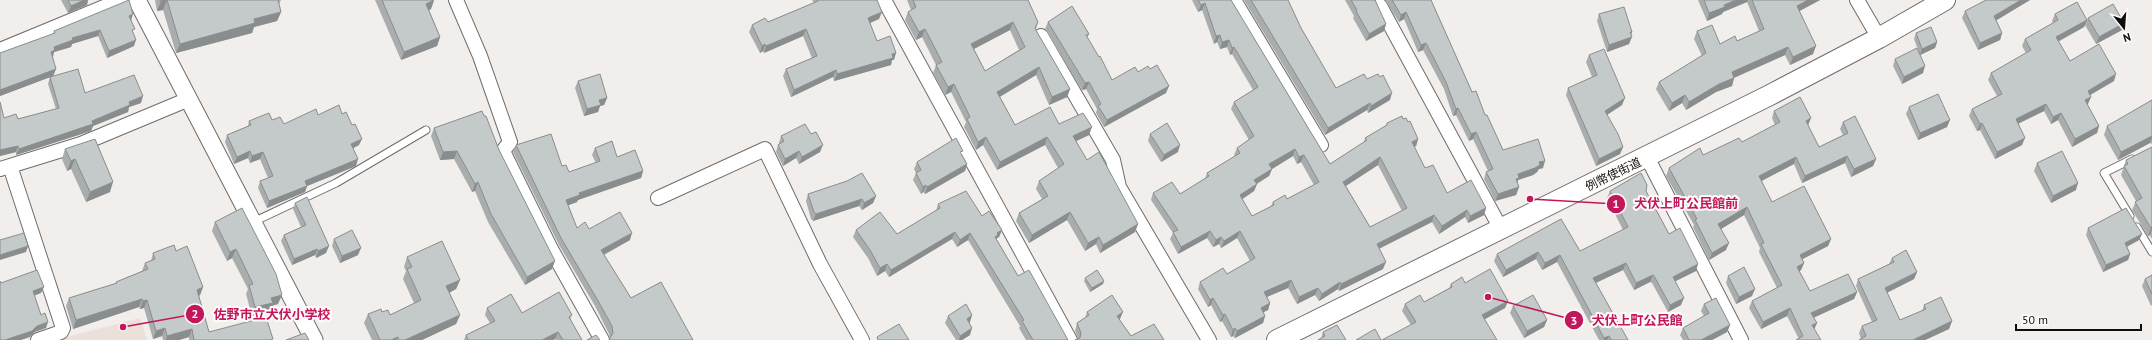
<svg xmlns="http://www.w3.org/2000/svg" width="2152" height="340" viewBox="0 0 2152 340" font-family="'PT Sans','Noto Sans JP',sans-serif">
  <style>
    .built { fill: #ebe0da }
    .lines { fill: none; stroke-linecap: round; stroke-linejoin: round }
    .service-casing { stroke: #6f6c6a; stroke-width: 9 }
    .minor-casing { stroke: #6f6c6a; stroke-width: 16 }
    .tertiary-casing { stroke: #6f6c6a; stroke-width: 19 }
    .secondary-casing { stroke: #6f6c6a; stroke-width: 22 }
    .service { stroke: #fff; stroke-width: 7 }
    .minor { stroke: #fff; stroke-width: 14 }
    .tertiary { stroke: #fff; stroke-width: 17 }
    .secondary { stroke: #fff; stroke-width: 20 }
    .wall { fill: #a9adae; fill-rule: evenodd }
    .shaded-wall { fill: #898d8d }
    .building { fill: #c4c9ca; stroke: #898d8d; fill-rule: evenodd }
    .labels { text-anchor: middle; dominant-baseline: central; stroke-width: 4; stroke-linejoin: round; paint-order: stroke }
    .street-label { font-size: 12px; fill: #0e0d0c; stroke: #fffbfa }
    .leader { fill: none; stroke: #c2185b; stroke-width: 1.5 }
    .callout-dot { fill: #c2185b; stroke: #fffbfa; stroke-width: 1.5 }
    .mark-label { font-size: 12px; text-anchor: middle; font-weight: bold; fill: #fff }
    .callout-label { font-size: 13px; text-anchor: middle; font-weight: bold; fill: #c2185b; stroke: #fffbfa; stroke-width: 4; stroke-linejoin: round; paint-order: stroke }
  </style>
  <rect width="100%" height="100%" fill="#f2eeec"/>
  <path class="built" d="M140 318 147 340H56L66 337Z"/>
  <g class="lines">
    <g class="service-casing">
      <path id="service" d="M2130 216 2104 173 2132 159
        M253 222 336 183 426 130
        M2137 227 2152 252"/>
    </g>
    <g class="minor-casing">
      <path id="minor" d="M456 0 480 56 510 142 503 151 551 249 602 340
        M884 0 1070 340
        M1234 0 1321 145
        M1857 0 1879 38
        M1380 6 1501 229
        M1041 36 1113 160 1119 187 1209 340
        M0 50 121 0
        M1647 157 1741 340
        M10 166 63 328 61 332 38 340
        M0 169 81 144 189 99
        M658 198 765 149 820 264 862 340"/>
    </g>
    <g class="tertiary-casing">
      <path id="tertiary" d="M137 0 314 340"/>
    </g>
    <g class="secondary-casing">
      <path id="secondary" d="M1277 340 1768 96 1879 38 1945 0"/>
    </g>
    <use href="#service" class="service"/>
    <use href="#minor" class="minor"/>
    <use href="#tertiary" class="tertiary"/>
    <use href="#secondary" class="secondary"/>
  </g>
  <path class="wall" d="M61 0H88L87 5 68 13Z
    M155 0H281L279 4 281 12 277 21 254 27 252 33 176 53 163 10 157 11Z
    M375 0H434L431 9 429 10 440 37 437 46 401 60Z
    M812 0H877L879 19 870 23 877 41 894 60H892L891 65 834 81 833 77 791 97 783 76 786 69 812 58 803 36 764 53 763 51 760 53 749 32 752 25 768 22 814 3Z
    M907 0H1028L1038 22 1036 29 1037 32 1070 89 1067 97 1049 105 1036 75 1000 97 1015 125 1059 124 1089 135 1076 141 1087 160 1138 224 1135 232 1100 253 1096 244 1085 251 1067 220 1029 243 1016 221 1019 213 1042 199 1036 189 1039 181 1058 168 1045 145 997 170 983 145 976 150 964 127 966 122 951 92 945 95 933 73 936 65 922 37 916 40 905 20 908 12 911 10ZM1010 30 1019 50 985 71 974 49Z
    M1192 0H1231L1330 164 1364 142 1365 138 1386 126 1387 123 1403 119 1408 122 1418 139 1416 146 1414 147 1425 168 1447 193 1486 208 1484 215 1468 223 1465 217 1439 234 1432 222 1379 249 1383 269 1339 291 1338 289 1319 301 1315 295 1297 304 1288 288 1267 297 1270 303 1268 310 1263 312 1265 316 1263 323 1235 338 1233 336 1231 337 1222 321 1220 322 1211 305 1208 307 1198 289 1200 282 1227 274 1250 261 1237 238 1221 248 1219 244 1213 247 1207 238 1178 254 1170 239 1173 233 1151 200 1153 193 1180 194 1205 179 1207 173 1235 156 1234 155 1237 148 1249 140 1231 109 1234 102 1253 90 1232 54 1230 55 1227 47 1220 49 1217 42 1214 44 1202 10 1198 12ZM1293 156 1297 164 1301 162 1314 185 1287 199 1273 202 1271 206 1252 216 1242 199 1254 191 1257 184 1269 176 1272 169ZM1378 165 1402 211 1370 227 1346 186Z
    M1244 0H1288L1301 28 1336 88 1367 79 1390 100 1368 113 1367 110 1325 135Z
    M1345 0H1375L1386 24 1384 31 1366 41 1353 18 1354 16Z
    M1385 0H1431L1472 92 1503 150 1543 168 1539 169 1537 172 1533 175 1518 180 1517 183 1519 187 1516 195 1495 201 1484 179 1486 172 1488 171 1473 139 1469 141 1456 115 1453 116 1444 89 1423 50 1418 52 1404 19 1399 22Z
    M1698 0H1820L1799 11 1813 54 1790 65 1785 55 1734 78 1732 86 1716 92 1686 110 1682 103 1669 111 1656 89 1659 82 1702 56 1694 39 1697 31 1720 44 1737 41 1759 31 1747 2 1723 12 1722 14 1707 21Z
    M2030 0 1996 20 2002 33 2000 40 1978 50 1962 18 1965 11Z
    M1599 14 1631 35 1629 44 1607 52 1597 21Z
    M2055 14 2087 20 2084 27 2058 42 2070 61 2114 81 2090 95 2091 97 2087 104 2099 126 2097 133 2072 147 2058 120 2051 124 2044 111 2018 124 2022 145 1995 159 1980 130 1977 131 1969 116 1972 109 1997 96 1988 80 1991 73 2026 53 2022 46 2025 39 2053 23 2052 21Z
    M2088 18 2122 30 2096 44 2085 25Z
    M131 20 133 33 134 46 107 58 98 36 72 44 71 47 54 52 52 57 56 69 53 76 0 96V53L53 34 54 31Z
    M1048 22 1089 34 1087 38 1112 80 1138 72 1166 93 1104 127 1096 113 1097 109 1086 89 1082 90 1045 29Z
    M1916 33 1937 42 1935 48 1920 55 1914 39Z
    M1589 55 1622 105 1607 115 1623 147 1620 154 1596 166 1566 95 1568 88 1592 77 1586 62Z
    M1895 59 1923 73 1902 84 1893 66Z
    M50 77 85 93 141 103 129 107 128 112 93 126 91 131 16 155V152L0 156V102L4 118 18 119 56 109 48 84Z
    M578 81 607 98 604 105 600 106 598 112 584 116 575 88Z
    M2152 100V144L2150 143 2118 160 2104 135 2107 126Z
    M1909 107 1947 127 1918 140 1906 114Z
    M1774 111 1811 118 1808 125 1819 147 1843 135 1840 129 1843 122 1876 159 1873 166 1851 177 1845 163 1802 183 1794 164 1761 181 1772 202 1831 239 1828 246 1802 259 1804 263 1801 270 1799 271 1810 291 1857 292 1854 299 1814 317V328L1799 339 1787 316 1761 329 1749 308 1752 301 1777 288 1759 252 1760 248 1744 215 1721 229 1726 250 1709 260 1693 227 1694 225 1666 176 1669 168 1703 155 1742 142 1775 125 1772 118Z
    M342 114 359 145 353 148 356 166 307 186 305 192 267 208 258 188 260 181 268 178 260 159 250 163 248 158 234 164 225 142 227 135 248 126 249 121 272 120 284 124 318 115Z
    M484 116 552 269 525 285 488 222 475 191 472 192 454 159 440 160 431 136 434 128Z
    M1150 134 1178 152 1161 162 1148 141Z
    M781 136 820 152 799 164 796 158 783 166 776 152 778 145 779 144V143Z
    M516 145 562 166 569 172 596 163 592 155 595 148 617 157 643 171 641 178 578 200 577 202 568 205 577 228 589 229 630 240 604 255 631 298 661 282 610 338 609 334 595 306 559 245 513 152Z
    M2152 147V238H2151L2150 235 2148 236 2132 210 2136 201 2121 175 2126 160Z
    M65 149 110 192 86 202 71 169 67 171 62 159Z
    M962 154 967 164 965 171 925 194 923 192 921 194 913 180 916 173 914 169 917 162Z
    M2037 163 2076 190 2051 203 2034 171Z
    M1610 191H1646L1669 234 1696 271 1675 281 1681 305 1668 312 1652 283 1650 282 1634 290 1623 270 1596 283 1628 340H1599L1557 262 1542 270 1536 259 1503 277 1494 261 1497 254 1561 219 1580 251 1623 230 1607 198Z
    M808 194 876 196 873 203 862 210 859 206 813 221 811 219 806 201Z
    M295 203 326 253 316 258 315 255 292 265 281 241 284 235 301 227 293 209Z
    M938 204 982 216 1002 230 999 237 997 238V240L1018 276 1068 340H1026L1019 328 1020 326 968 240 957 247 952 239 889 277 885 271 877 276 868 258 853 237 856 230 897 234 936 211Z
    M215 222 278 304 271 306 269 312 252 316 246 294 248 289 232 258 227 261 212 231Z
    M2088 228 2142 234 2139 240 2127 247 2130 254 2128 260 2103 272 2086 235Z
    M334 239 358 255 340 263 332 246Z
    M176 251 203 287 200 295 199 296 209 332 272 340H189V337L179 340H163L162 336 153 339 144 308 140 309 139 307 73 329 66 306 69 298 115 284 116 282 142 271 145 263 151 261 153 253Z
    M407 257 460 280 456 289 449 293 460 315 456 324 422 340H372L364 323 368 314 382 312 390 315 414 303 403 279 406 271 404 267Z
    M1892 258 1917 272 1914 279 1887 293 1900 320 1922 311 1924 305 1952 321 1949 329 1925 340H1859L1861 339 1859 333 1862 326 1872 322 1856 286 1858 279 1889 264Z
    M2152 275V305L2151 306 2142 286 2145 279Z
    M1728 276 1752 296 1736 304 1726 283Z
    M1085 278 1103 284 1090 292 1084 281Z
    M1465 283 1508 301 1505 308 1484 319 1411 325 1402 311 1405 304 1424 302 1449 288 1451 284Z
    M1704 304 1730 325 1727 332 1712 340H1683L1680 335 1683 328 1704 316 1701 311Z
    M1513 306 1547 320 1544 327 1524 338 1510 313Z
    M487 308 522 313 572 315 570 319 582 340H556L555 339 553 340H464L466 335 490 323 485 315Z
    M1087 312 1120 319H1119L1131 336 1078 338 1075 331 1077 323 1085 318Z
    M972 315 969 323 970 335 962 340H956L945 323 948 316Z
    M1323 332 1346 340 1321 338Z"/>
  <path class="shaded-wall" d="M84 0H88L87 5 68 13 71 6Z
    M167 0 163 10 157 11 161 1Z
    M434 0 431 9 423 13 426 4Z
    M1736 0H1748L1747 2 1723 12 1722 14 1707 21 1709 13 1724 5Z
    M1808 0H1820L1794 14 1797 6Z
    M2021 0H2030L1992 23 1994 16Z
    M1205 3 1202 10 1198 12 1201 5Z
    M281 12 277 21 254 27 252 33 176 53 180 44 254 19Z
    M882 12 879 19 865 25 868 18Z
    M1406 12 1404 19 1399 22 1401 15Z
    M133 14 131 21 129 16Z
    M2087 20 2084 27 2053 44 2056 37Z
    M1013 22 1010 30 968 52 971 44Z
    M2124 23 2122 30 2096 44 2099 37Z
    M1386 24 1384 31 1366 41 1369 34Z
    M806 29 803 36 764 53 766 46Z
    M925 29 922 37 916 40 919 32Z
    M100 30 98 36 72 44 71 47 54 52 53 57 48 58 51 52 54 47 72 38Z
    M1630 32H1632L1630 38 1632 37 1629 44 1607 52 1609 45Z
    M2002 33 2000 40 1978 50 1980 43Z
    M1220 35 1217 42 1214 44 1216 36Z
    M440 37 437 46 401 60 404 52Z
    M136 40 134 46 107 58 109 51Z
    M1229 40 1227 47 1220 49 1222 42Z
    M1937 42 1935 48 1920 55 1922 49Z
    M1426 43 1423 50 1418 52 1421 45Z
    M765 44 763 51 760 53 762 46Z
    M1816 46 1813 54 1790 65 1793 57Z
    M1234 47 1232 54 1230 55 1232 48Z
    M1788 47 1785 55 1729 80 1732 72Z
    M896 53 894 60H892L891 65 834 81 837 74Z
    M1925 66 1923 73 1902 84 1904 77Z
    M1039 67 1036 75 994 100 997 92Z
    M56 69 53 76 0 96V90Z
    M836 70 833 77 791 97 794 90Z
    M2116 74 2114 81 2085 98 2088 91Z
    M1734 78 1732 86 1716 92 1686 110 1689 102 1719 84Z
    M1089 82 1086 89 1082 90 1085 83Z
    M954 84 951 92 945 95 948 87Z
    M1169 86 1166 93 1104 127 1107 120Z
    M1070 89 1067 97 1049 105 1052 97Z
    M1392 93 1390 100 1368 113 1371 106Z
    M1685 95 1682 103 1669 111 1672 103Z
    M143 96 141 103 129 107 128 112 93 126 91 131 16 155 19 149 92 121 129 102Z
    M2091 97 2088 104 2082 107 2085 100Z
    M607 98 604 105 600 106 598 112 584 116 587 109 599 100Z
    M1625 98 1622 105 1602 118 1605 111Z
    M1370 103 1367 110 1325 135 1328 128Z
    M2046 104 2044 111 2013 126 2016 119Z
    M1458 108 1456 115 1453 116 1456 109Z
    M2061 113 2058 120 2051 124 2053 117Z
    M1811 118 1808 125 1806 121Z
    M1950 120 1947 127 1918 140 1920 133Z
    M1982 123 1980 130 1977 131 1980 124Z
    M2099 126 2097 133 2072 147 2075 139Z
    M1092 127 1089 135 1070 144 1073 136Z
    M1476 132 1473 139 1469 141 1471 134Z
    M2152 136V138L2150 143 2118 160 2121 152Z
    M986 137 983 145 976 150 978 142Z
    M1047 137 1045 145 997 170 1000 162Z
    M2025 138 2022 145 1995 159 1997 152Z
    M362 139 359 145 348 151 351 144Z
    M1418 139 1416 146 1409 149 1412 142Z
    M823 145 820 152 799 164 802 157Z
    M1180 145 1178 152 1161 162 1164 155Z
    M18 146 16 152 0 156V150Z
    M1623 147 1620 154 1596 166 1599 159Z
    M1295 149 1293 156 1267 172 1269 164Z
    M250 151 248 158 234 164 237 157Z
    M457 151 454 159 440 160 443 152Z
    M799 151 796 158 783 166 785 159Z
    M263 152 260 159 250 163 252 156Z
    M1304 155 1301 162 1297 164 1299 157Z
    M1847 156 1845 163 1802 183 1805 176Z
    M1380 157 1378 165 1341 189 1343 182Z
    M1796 157 1794 164 1756 184 1759 176Z
    M75 159 71 169 67 171 71 161Z
    M358 159 356 166 307 186 305 192 267 208 269 201 305 181Z
    M1876 159 1873 166 1851 177 1854 169Z
    M1545 161 1543 168 1539 169 1537 172 1533 175 1518 180 1517 185 1514 186 1518 174 1539 162Z
    M967 164 965 171 925 194 927 187Z
    M1272 169 1269 176 1251 187 1254 180Z
    M643 171 641 178 578 200 577 202 564 207 566 200 579 193Z
    M113 182 110 192 86 202 90 192Z
    M478 182 475 191 472 192 475 184Z
    M2078 183 2076 190 2051 203 2053 196Z
    M1257 184 1254 191 1238 202 1240 195Z
    M926 185 923 192 921 194 923 187Z
    M1519 187 1516 195 1495 201 1498 194Z
    M876 196 873 203 862 210 864 203Z
    M862 199 859 206 813 221 816 214Z
    M1747 207 1744 215 1716 232 1718 224Z
    M1486 208 1484 215 1468 223 1470 216Z
    M1467 210 1465 217 1439 234 1442 226Z
    M1070 212 1067 220 1029 243 1032 235Z
    M1434 215 1432 222 1374 251 1377 244Z
    M1138 224 1135 232 1100 253 1103 245Z
    M2152 227V229L2150 235 2148 236 2151 228Z
    M1002 230 999 237 997 238 996 242 992 244 997 233Z
    M1210 231 1207 238 1178 254 1181 247Z
    M1240 231 1237 238 1221 248 1224 241Z
    M955 232 952 239 889 277 891 270Z
    M632 233 630 240 599 257 601 250Z
    M970 233 968 240 957 247 960 240Z
    M2142 234 2139 240 2122 249 2125 243Z
    M1099 237 1096 244 1085 251 1088 243Z
    M1221 237 1219 244 1213 247 1216 240Z
    M1831 239 1828 246 1797 262 1800 255Z
    M1729 243 1726 250 1709 260 1712 253Z
    M28 246 26 252 0 260V255Z
    M329 246 326 253 316 258 318 251Z
    M361 248 358 255 340 263 342 256Z
    M236 249 232 258 227 261 230 252Z
    M317 249 315 255 292 265 294 259Z
    M1538 252 1536 259 1503 277 1506 270Z
    M2130 254 2128 260 2103 272 2106 265Z
    M1560 255 1557 262 1542 270 1545 263Z
    M555 261 552 269 525 285 527 277Z
    M1386 262 1383 269 1339 291 1341 284Z
    M1626 263 1623 270 1591 285 1593 278Z
    M1804 263 1801 270 1794 274 1797 267Z
    M887 264 885 271 877 276 880 268Z
    M1698 264 1696 271 1670 284 1673 277Z
    M1917 272 1914 279 1882 295 1885 288Z
    M1653 275 1650 282 1634 290 1636 283Z
    M460 280 456 289 443 296 446 286Z
    M1291 280 1288 288 1262 299 1264 292Z
    M1104 281 1103 284 1090 292 1092 288Z
    M1340 282 1338 289 1319 301 1322 294Z
    M44 287 41 293 31 297 33 291Z
    M203 287 200 295 194 298 197 290Z
    M1318 288 1315 295 1297 304 1299 297Z
    M1755 289 1752 296 1736 304 1739 297Z
    M1857 292 1854 299 1809 320 1811 313Z
    M282 295 278 304 271 306 269 312 252 316 255 307 271 298Z
    M1213 298 1211 305 1208 307 1210 300Z
    M1684 298 1681 305 1668 312 1670 305Z
    M142 299 139 307 73 329 76 320Z
    M147 300 144 308 140 309 143 301Z
    M1508 301 1505 308 1480 322 1482 315Z
    M1270 303 1268 310 1258 315 1261 308Z
    M1790 308 1787 316 1761 329 1763 322Z
    M1123 312 1120 319 1114 323 1117 316Z
    M1225 314 1222 321 1220 322 1223 315Z
    M460 315 456 324 422 340H405Z
    M972 315 970 322 964 326 967 319Z
    M1265 316 1263 323 1235 338 1237 331Z
    M1547 320 1544 327 1524 338 1527 331Z
    M1952 321 1949 329 1925 340H1913Z
    M48 322 46 328 35 332 30 337 21 340H5L37 326Z
    M1817 323 1814 330 1812 325Z
    M1730 325 1727 332 1712 340H1701Z
    M165 328 162 336 153 339 156 331Z
    M972 328 970 335 962 340H959L960 336Z
    M1235 328 1233 336 1231 337 1233 330Z
    M192 329 189 337 179 340H166L167 336Z
    M558 332 555 339 553 340H542Z
    M1609 336 1607 340H1604V338Z
    M398 337 396 340H391Z"/>
  <path class="building" d="M68 0H84L71 6Z
    M129 0 133 14 129 16 135 29 132 30 136 40 109 51 100 30 72 38 73 40 54 47 55 50 51 52 56 69 0 90V53L55 33 54 31Z
    M160 0H278L281 12 254 19 255 23 180 44 167 0 161 1Z
    M382 0H434L426 4 440 37 404 52Z
    M818 0H877L882 12 868 18 877 41 890 36 896 53 892 54 893 58 837 74 836 70 794 90 786 69 817 56 806 29 766 46 765 44 762 46 752 25 765 18 768 22 818 1Z
    M913 0H1028L1038 22 1035 28 1037 32 1070 89 1052 97 1039 67 997 92 1015 125 1050 107 1059 124 1083 113 1092 127 1073 136 1087 160 1099 152 1138 224 1103 245 1099 237 1088 243 1070 212 1032 235 1019 213 1048 196 1039 181 1064 164 1047 137 1000 162 986 137 978 142 967 119 970 117 954 84 948 87 936 65 942 62 925 29 919 32 908 12 916 7ZM1013 22 1025 47 985 71 971 44Z
    M1198 0H1231L1330 164 1367 140 1365 138 1387 125V123L1402 116 1403 119 1406 118 1408 122 1410 121 1418 139 1412 142 1425 168 1433 165 1447 193 1471 180 1486 208 1470 216 1467 210 1442 226 1434 215 1377 244 1386 262 1341 284 1340 282 1322 294 1318 288 1299 297 1291 280 1264 292 1270 303 1261 308 1265 316 1237 331 1235 328 1233 330 1225 314 1223 315 1213 298 1210 300 1200 282 1223 268 1227 274 1255 258 1240 231 1224 241 1221 237 1216 240 1210 231 1181 247 1173 232 1178 230 1153 193 1172 182 1180 194 1209 176 1207 173 1240 153 1237 148 1254 136 1234 102 1258 87 1234 47 1232 48 1229 40 1222 42 1220 35 1216 36 1205 3 1201 5ZM1295 149 1299 157 1304 155 1319 182 1287 199 1285 195 1273 202 1274 205 1252 216 1240 195 1257 184 1254 180 1272 169 1269 164ZM1380 157 1407 208 1370 227 1343 182Z
    M1251 0H1288L1301 28 1336 88 1364 74 1367 79 1378 74 1380 77 1383 75 1392 93 1371 106 1370 103 1328 128Z
    M1351 0H1375L1386 24 1369 34 1356 11 1357 10Z
    M1392 0H1431L1472 92 1476 91 1485 115H1487L1503 150 1538 139 1545 161 1539 162 1540 165 1535 168 1518 174 1519 178 1516 179 1519 187 1498 194 1486 172 1493 169 1476 132 1471 134 1458 108 1456 109 1446 82 1426 43 1421 45 1406 12 1401 15Z
    M1704 0H1736L1724 5 1725 7 1709 13Z
    M1752 0H1808L1797 6 1816 46 1793 57 1788 47 1732 72 1734 78 1719 84 1689 102 1685 95 1672 103 1659 82 1706 53 1697 31 1712 25 1720 44 1735 36 1737 41 1764 29Z
    M1986 0H2021L1994 16 2002 33 1980 43 1965 11Z
    M2077 2 2087 20 2056 37 2070 61 2099 44 2116 74 2088 91 2091 97 2085 100 2099 126 2075 139 2061 113 2053 117 2046 104 2016 119 2025 138 1997 152 1982 123 1980 124 1972 109 2002 94 1991 73 2031 50 2025 39 2058 20 2055 14Z
    M2113 4 2124 23 2099 37 2088 18Z
    M1072 6 1089 34 1086 35 1099 57 1100 56 1112 80 1135 67 1138 72 1148 66 1150 69 1157 65 1169 86 1107 120 1098 106 1101 104 1089 82 1085 83 1048 22Z
    M1624 7 1632 32H1630L1632 37 1609 45 1599 14Z
    M1931 27 1937 42 1922 49 1916 33Z
    M1917 48 1925 66 1904 77 1895 59Z
    M1604 49 1625 98 1605 111 1618 134 1623 147 1599 159 1568 88 1597 75 1589 55Z
    M78 69 85 93 134 75 143 96 129 102 130 105 92 121 93 124 19 149 18 146 0 150V102L4 118 16 114 18 119 59 108 50 77Z
    M600 74 607 98 599 100 601 105 587 109 578 81Z
    M1938 94 1950 120 1920 133 1909 107Z
    M1800 97 1811 118 1806 121 1819 147 1848 133 1843 122 1855 116 1876 159 1854 169 1847 156 1805 176 1796 157 1759 176 1772 202 1804 186 1831 239 1800 255 1804 263 1797 267 1810 291 1848 274 1857 292 1811 313 1817 323 1812 325 1821 340H1796L1803 336 1790 308 1763 322 1752 301 1782 285 1761 244 1764 243 1747 207 1718 224 1729 243 1712 253 1695 220 1697 219 1669 168 1700 148 1703 155 1739 138 1742 142 1780 122 1774 111Z
    M2152 100V136L2121 152 2107 126Z
    M339 105 342 114 346 112 352 125 355 124 362 139 351 144 358 159 305 181 307 186 269 201 260 181 273 176 263 152 252 156 250 151 237 157 227 135 251 125 249 121 269 113 272 120 280 117 284 124 316 109 318 115Z
    M482 111 484 116H486L499 150 555 261 527 277 491 214 478 182 475 184 457 151 443 152 434 128Z
    M1167 123 1180 145 1164 155 1150 134Z
    M805 124 811 134 816 132 823 145 802 157 799 151 785 159 778 145 784 141 781 136Z
    M551 134 562 166 566 165 569 172 600 161 595 148 612 141 617 157 635 150 643 171 579 193 580 195 566 200 577 228 585 222 589 229 620 212 632 233 601 250 631 298 661 282 693 340H609L613 333 612 326 597 299 561 238 516 145Z
    M956 138 963 151 960 152 967 164 927 187 926 185 923 187 916 173 921 170 917 162Z
    M95 139 113 182 90 192 75 159 71 161 65 149Z
    M2152 147V227L2151 228 2135 202 2142 198 2124 166 2128 164 2126 160Z
    M2062 151 2078 183 2053 196 2037 163Z
    M862 173 876 196 864 203 862 199 816 214 814 212 808 194 847 181Z
    M1641 173 1647 185 1646 191 1669 234 1680 228 1698 264 1673 277 1684 298 1670 305 1654 276 1653 275 1636 283 1626 263 1593 278 1628 340H1611L1609 336 1604 338 1560 255 1545 263 1538 252 1506 270 1497 254 1561 219 1580 251 1628 227 1610 191Z
    M966 191 982 216 989 211 1002 230 997 233 998 235 995 237 1018 276 1029 270 1068 340H1033L1022 321 1024 320 970 233 960 240 955 232 891 270 887 264 880 268 870 250 856 230 880 212 897 234 940 208 938 204Z
    M307 197 329 246 318 251 317 249 294 259 284 235 306 225 295 203Z
    M242 208 276 274 282 295 271 298 273 303 255 307 249 285 253 284 236 249 230 252 215 222Z
    M2126 208 2142 234 2125 243 2130 254 2106 265 2088 228Z
    M352 230 361 248 342 256 334 239Z
    M24 233 28 246 0 255V240Z
    M442 241 460 280 446 286 460 315 405 340H399L398 337 391 340H380L368 314 381 309 382 312 388 310 390 315 421 300 407 269 412 267 407 257Z
    M174 245 176 251 187 246 203 287 197 290 209 332 266 317 273 339 270 340H194L192 329 167 336 165 328 156 331 147 300 143 301 142 299 76 320 69 298 117 283 116 282 148 269 145 263 155 259 153 253Z
    M1906 250 1917 272 1885 288 1900 320 1926 309 1924 305 1941 297 1952 321 1913 340H1859L1866 336 1862 326 1877 320 1858 279 1894 262 1892 258Z
    M1744 267 1755 289 1739 297 1728 276Z
    M1490 269 1508 301 1482 315 1497 340H1382L1416 322 1405 304 1420 295 1424 302 1452 287 1451 284 1462 277 1465 283Z
    M37 270 44 287 33 291 41 315 45 313 48 322 37 326 32 331 5 340H0V281L1 283Z
    M1097 270 1104 281 1092 288 1085 278Z
    M2152 275V294L2145 279Z
    M559 292 572 315 569 317 582 340H563L558 332 542 340H468L466 335 495 321 487 308 511 294 522 313Z
    M1112 295 1123 312 1117 316 1131 336 1154 324 1164 340H1075L1080 338 1081 333 1077 323 1089 315 1087 312Z
    M1533 295 1547 320 1527 331 1513 306Z
    M1716 298 1730 325 1701 340H1689L1683 328 1709 313 1704 304Z
    M966 304 972 315 967 319 972 328 960 336 948 316Z
    M899 324 909 340H878L877 337Z
    M1337 325 1346 340H1318L1325 336 1323 332Z
    M1375 329 1381 340H1356Z
    M305 333 309 340H286Z
    M596 335 600 340H587Z"/>
  <g class="labels">
    <g class="street-label">
      <text transform="translate(1613 174) rotate(-26)">例幣使街道</text>
    </g>
  </g>
  <path class="leader" d="M1530 199L1616 204M123 327L195 314M1488 297L1574 320"/>
  <g class="callout-dot">
    <circle cx="1530" cy="199" r="4"/>
    <circle cx="123" cy="327" r="4"/>
    <circle cx="1488" cy="297" r="4"/>
    <circle cx="1616" cy="204" r="10"/>
    <circle cx="195" cy="314" r="10"/>
    <circle cx="1574" cy="320" r="10"/>
  </g>
  <g class="mark-label">
    <text x="1616" y="208">1</text>
    <text x="195" y="318">2</text>
    <text x="1574" y="325">3</text>
  </g>
  <g class="callout-label">
    <text x="1686" y="208">犬伏上町公民館前</text>
    <text x="272" y="319">佐野市立犬伏小学校</text>
    <text x="1637" y="325">犬伏上町公民館</text>
  </g>
  <g transform="translate(2124 28) rotate(163)" stroke="#fffbfa" stroke-width="3" paint-order="stroke">
  <path d="M0-3L7 15L0 10L-7 15Z" fill="#0e0d0c"/>
  <text y="-6" font-size="11" font-weight="bold" text-anchor="middle" fill="#0e0d0c">N</text>
  </g>
  <path d="M2016 324v6h125v-6" fill="none" stroke="#0e0d0c" stroke-width="2"/>
  <text x="2022" y="324" font-size="12" fill="#0e0d0c" stroke="#fffbfa" stroke-width="3" paint-order="stroke">50 m</text>
</svg>
